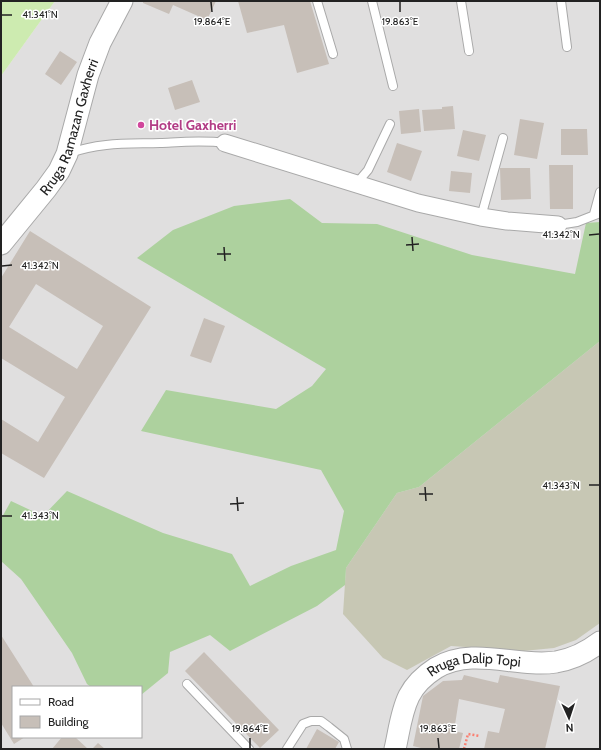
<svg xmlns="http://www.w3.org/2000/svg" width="601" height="750" viewBox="0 0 601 750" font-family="Cabin,sans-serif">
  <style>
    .residential { fill: #e0dfdf; fill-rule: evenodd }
    .construction { fill: #c7c7b4 }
    .grass { fill: #cdebb0 }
    .forest { fill: #add19e }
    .building { fill: #c7bfb8; fill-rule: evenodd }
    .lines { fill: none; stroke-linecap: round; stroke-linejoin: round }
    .service-casing { stroke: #a9a9a9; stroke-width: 10 }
    .minor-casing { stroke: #a9a9a9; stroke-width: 19 }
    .tertiary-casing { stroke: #a9a9a9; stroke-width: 23 }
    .path { stroke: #fa8072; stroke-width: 2.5; stroke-dasharray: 2 2; stroke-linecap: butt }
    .service { stroke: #fff; stroke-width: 8 }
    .minor { stroke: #fff; stroke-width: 17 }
    .tertiary { stroke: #fff; stroke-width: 21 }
    .ticks { fill: none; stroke: #222; stroke-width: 1.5 }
    .hotel-dot { fill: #d1479c; stroke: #fff; stroke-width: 1.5 }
    .labels { text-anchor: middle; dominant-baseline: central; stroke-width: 3; stroke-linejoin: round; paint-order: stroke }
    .hotel-label { font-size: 14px; font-weight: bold; fill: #b23c85; stroke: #fff; text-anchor: start }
    .street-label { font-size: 14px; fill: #222; stroke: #fff }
    .ticks-label { font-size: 10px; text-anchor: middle; fill: #222; stroke: #fff; stroke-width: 3; stroke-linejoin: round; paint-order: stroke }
  </style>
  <rect width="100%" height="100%" fill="#f2efe9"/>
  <path class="residential" d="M55 1H600V749H1V76ZM13 687H141V737H13Z"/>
  <path class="construction" d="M600 341V623L576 640 554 648 523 651 451 646 407 670 383 658 343 614 346 568 397 493 419 487Z"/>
  <path class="grass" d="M1 1H55L1 76Z"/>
  <path class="forest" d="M290 199 322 223 377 224 472 255 575 274 586 223 600 222V341L419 487 397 493 346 568 345 585 317 606 230 651 210 635 170 652 168 673 141 695V687H91L87 684 72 653 21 579 1 561V519L11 501 43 516 67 491 163 533 232 554 250 586 291 566 336 550 344 511 321 470 141 431 166 390 276 409 312 386 326 369 137 258 173 230 234 206Z"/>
  <path class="building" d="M143 1H216L207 20 173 5 169 14 143 3Z
    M238 1H310L329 64 297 73 284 25 247 33Z
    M60 51 77 62 61 85 45 74Z
    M192 80 200 102 175 110 168 88Z
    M453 106 455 129 424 131 422 110 442 109V107Z
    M419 109 421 132 401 134 399 111Z
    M520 119 544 123 537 159 514 155Z
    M561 129H587L588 155H561Z
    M463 130 486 135 479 161 457 156Z
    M397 143 422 151 411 181 387 172Z
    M549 165H573V209H550Z
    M500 168H530L531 199 501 200Z
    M451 171 472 173 470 193 449 191Z
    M30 231 151 307 44 478 1 453V419L38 442 65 397 1 358V278ZM36 284 103 326 77 369 9 327Z
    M204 318 225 326 211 363 190 356Z
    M1 635 34 687H13V737H25L14 744 1 723Z
    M204 652 279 730 260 748 185 671Z
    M464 675 498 683 500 675 560 686 545 749H484L488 731 499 733 505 709 459 699 454 731 463 733 459 749H425L413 746 423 696 443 681 462 680Z
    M317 729 339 742 335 749H306Z
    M62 737H75L88 749H52Z
    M98 743 105 749H92Z"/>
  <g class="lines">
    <g class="service-casing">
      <path id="service" d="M317 1 333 54
        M372 1 393 86
        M461 1 469 51
        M561 1 567 47
        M70 153C100 142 129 144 160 143 182 142 203 140 225 143
        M356 184 368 170 390 124
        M594 214 600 192
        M481 217 503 138
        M558 225 577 222 600 213
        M187 684 249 749
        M287 749 303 724 311 721H321L329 727 344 739 347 749"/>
    </g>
    <g class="minor-casing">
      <path id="minor" d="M225 143 418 203 481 217 507 221 558 225"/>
    </g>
    <g class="tertiary-casing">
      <g id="tertiary">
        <path id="s1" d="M1 244 46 189 59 171 67 154 88 75 100 43 122 1"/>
        <path id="s2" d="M395 749C399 732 401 712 409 696 415 684 425 675 436 668 474 646 516 668 556 662 573 659 587 652 600 642"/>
      </g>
    </g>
    <path class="path" d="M464 749 468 734 480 736"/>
    <use href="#service" class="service"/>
    <use href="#minor" class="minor"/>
    <use href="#tertiary" class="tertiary"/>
  </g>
  <path class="ticks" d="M211 2 212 12M400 2V12M2 15H12M589 235 599 234M412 237 413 251M406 245 419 244M224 247 225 261M217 254H231M2 266 12 265M589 485H599M425 487 426 501M419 494H433M237 497 238 511M230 504 244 503M2 516H12M250 738V748M438 738 439 748"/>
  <circle class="hotel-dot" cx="141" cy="125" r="4"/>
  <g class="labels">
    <g class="hotel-label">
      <text x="149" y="125">Hotel Gaxherri</text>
    </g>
    <g class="street-label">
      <text stroke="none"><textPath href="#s1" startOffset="138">Rruga Ramazan Gaxherri</textPath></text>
      <text stroke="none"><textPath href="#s2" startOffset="133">Rruga Dalip Topi</textPath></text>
    </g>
  </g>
  <g class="ticks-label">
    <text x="40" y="18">41.341°N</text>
    <text x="212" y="25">19.864°E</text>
    <text x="400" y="25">19.863°E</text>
    <text x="561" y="238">41.342°N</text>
    <text x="40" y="269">41.342°N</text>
    <text x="561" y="489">41.343°N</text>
    <text x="40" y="519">41.343°N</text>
    <text x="250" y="732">19.864°E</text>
    <text x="438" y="732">19.863°E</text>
  </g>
  <rect width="601" height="750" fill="none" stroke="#222222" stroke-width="4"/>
  <rect x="12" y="686" width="130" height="52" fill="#ffffff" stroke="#a7a7a7"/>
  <rect x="20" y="699" width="20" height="6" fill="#ffffff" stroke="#a7a7a7"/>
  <text x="48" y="706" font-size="12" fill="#222222">Road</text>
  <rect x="20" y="716" width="20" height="12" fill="#c7bfb8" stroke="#a7a7a7"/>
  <text x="48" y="726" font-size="12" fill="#222222">Building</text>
  <g transform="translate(569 718) rotate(177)" stroke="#ffffff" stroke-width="3" paint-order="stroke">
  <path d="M0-3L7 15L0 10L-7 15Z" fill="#222222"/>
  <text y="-6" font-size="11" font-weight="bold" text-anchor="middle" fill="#222222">N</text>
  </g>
</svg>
